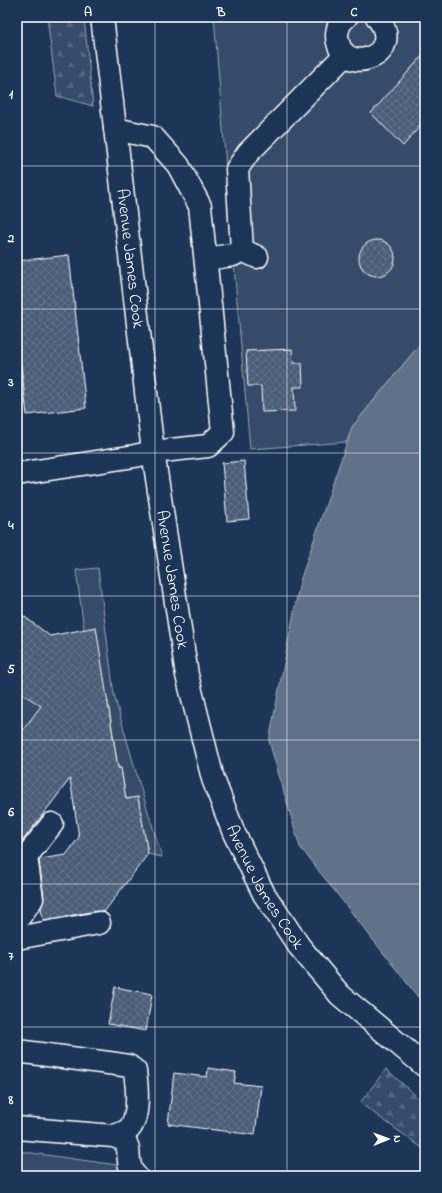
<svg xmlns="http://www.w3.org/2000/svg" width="442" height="1193" viewBox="0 0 442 1193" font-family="'Indie Flower',sans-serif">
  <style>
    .green { fill: #364b69; stroke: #9aa5b4 }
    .forest { fill: url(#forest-firs); stroke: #9aa5b4 }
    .water { fill: #617289; stroke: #a0aab8 }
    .building { fill: url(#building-cross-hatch); stroke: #fff }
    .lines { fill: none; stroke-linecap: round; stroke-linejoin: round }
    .minor-casing { stroke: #fff; stroke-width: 25 }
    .major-casing { stroke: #fff; stroke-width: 25 }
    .minor { stroke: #1d3557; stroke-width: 22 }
    .major { stroke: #1d3557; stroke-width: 22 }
    .grid { fill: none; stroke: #fff; stroke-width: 1; stroke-opacity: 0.55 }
    .labels { text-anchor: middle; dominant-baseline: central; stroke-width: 3.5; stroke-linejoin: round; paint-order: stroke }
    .street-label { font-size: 17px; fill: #fff; stroke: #1d3557 }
    .neatline { fill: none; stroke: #fff; stroke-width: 1.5 }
    .grid-label { font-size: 13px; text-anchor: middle; font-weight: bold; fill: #fff }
  </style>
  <defs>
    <pattern id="forest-firs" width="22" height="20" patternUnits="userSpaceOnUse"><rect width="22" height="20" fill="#364b69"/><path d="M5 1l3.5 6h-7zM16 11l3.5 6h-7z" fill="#546680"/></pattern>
    <pattern id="building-cross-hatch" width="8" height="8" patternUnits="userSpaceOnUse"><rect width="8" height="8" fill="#4a5d79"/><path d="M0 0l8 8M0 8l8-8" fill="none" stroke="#65758d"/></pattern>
  </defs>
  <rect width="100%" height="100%" fill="#1d3557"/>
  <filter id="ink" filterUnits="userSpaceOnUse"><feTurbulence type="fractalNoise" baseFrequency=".025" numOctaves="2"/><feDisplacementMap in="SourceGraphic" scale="8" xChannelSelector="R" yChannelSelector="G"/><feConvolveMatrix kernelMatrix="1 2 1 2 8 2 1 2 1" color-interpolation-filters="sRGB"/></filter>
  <g filter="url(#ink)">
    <path class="green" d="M214 17H425V338L352 427 347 442 250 449 233 255Z
      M17 36 22 71 17 72Z
      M17 333 25 403 17 404Z
      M98 568 114 695 138 779 162 857 148 854 138 797 126 799 121 768 118 767 108 701 37 712 17 738V690L84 629 76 570Z
      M17 1151 117 1165 122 1176H17Z"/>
    <path class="forest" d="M47 17H84L93 106 57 96Z
      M386 1069 425 1104V1150L360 1103Z"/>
    <path class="water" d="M425 338V1003L418 997 300 847 269 741 300 581 352 427Z"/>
    <path class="building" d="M425 53V120L403 146 371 113Z
      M359 258a18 18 0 1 1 36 0a18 18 0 1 1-36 0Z
      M69 255 86 408 27 415 17 333V261Z
      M292 349 293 363H302L303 387H294L295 411 262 412 261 386H248L246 351Z
      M244 461 249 519 227 521 222 463Z
      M17 611 50 636 96 627 118 768H121L126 799 138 797 148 854 104 912 97 911 43 920 41 908 44 897 39 861 40 859 66 855 79 837 70 779 17 848V738L41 706 17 690Z
      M115 987 152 994 146 1031 108 1024Z
      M208 1068 236 1072 234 1083 261 1086 255 1135 168 1124 174 1073 207 1077Z"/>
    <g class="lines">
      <g class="minor-casing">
        <path id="minor" d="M346 17C340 22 337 29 337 36 340 80 409 56 377 17
          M257 257 242 250 237 169 248 153 345 55
          M206 259 233 255 242 250
          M17 474 135 456 153 452 208 446 223 432 200 206 178 165 153 137 115 129
          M17 920 32 899 26 857 52 824
          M17 938 99 923
          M17 1051 116 1064 129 1066 135 1071C137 1086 140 1115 130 1128 125 1133 119 1134 113 1136
          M17 1128 113 1136C116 1137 119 1138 122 1139 134 1147 123 1165 136 1176"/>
      </g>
      <g class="major-casing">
        <g id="major">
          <path id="s1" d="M102 17 153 452 187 675 213 779 234 833 264 894 299 946 340 995 425 1066"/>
        </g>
      </g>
      <use href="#minor" class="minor"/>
      <use href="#major" class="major"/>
    </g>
  </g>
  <path class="grid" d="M155 17V1176M287 17V1176M17 166H425M17 309H425M17 453H425M17 596H425M17 740H425M17 884H425M17 1027H425"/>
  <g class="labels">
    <g class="street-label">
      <text stroke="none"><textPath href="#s1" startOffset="243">Avenue James Cook</textPath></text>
      <text stroke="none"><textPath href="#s1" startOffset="567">Avenue James Cook</textPath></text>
      <text stroke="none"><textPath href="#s1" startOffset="891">Avenue James Cook</textPath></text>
    </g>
  </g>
  <rect width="442" height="1193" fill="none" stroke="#1d3557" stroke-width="44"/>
  <g transform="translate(388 1139) rotate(89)" stroke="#1d3557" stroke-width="3" paint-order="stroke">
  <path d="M0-3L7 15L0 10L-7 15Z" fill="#ffffff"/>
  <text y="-6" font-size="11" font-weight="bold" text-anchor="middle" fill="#ffffff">N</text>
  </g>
  <rect x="22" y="22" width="398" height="1149" class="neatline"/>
  <g class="grid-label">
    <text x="88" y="16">A</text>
    <text x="221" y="16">B</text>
    <text x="354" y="16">C</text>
    <text x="11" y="98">1</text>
    <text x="11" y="242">2</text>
    <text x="11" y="386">3</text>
    <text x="11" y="529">4</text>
    <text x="11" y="673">5</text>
    <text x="11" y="816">6</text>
    <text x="11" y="960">7</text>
    <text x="11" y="1104">8</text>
  </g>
</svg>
